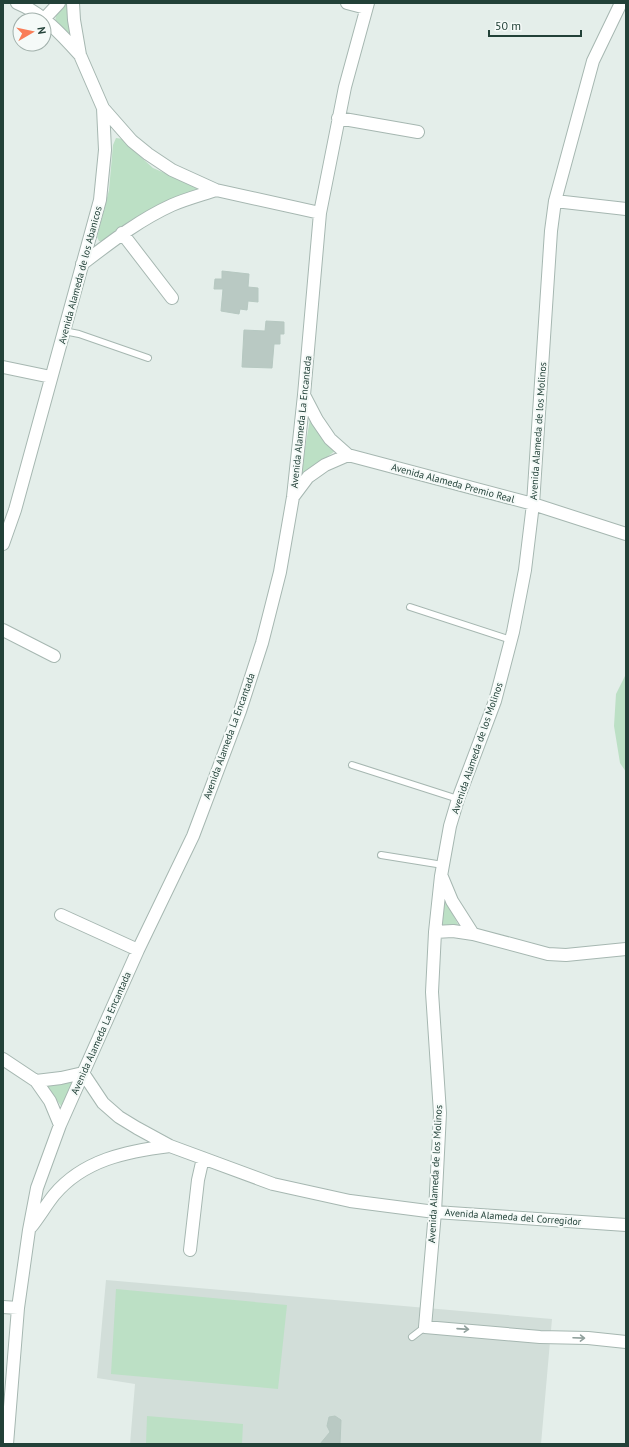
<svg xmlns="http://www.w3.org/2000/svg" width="629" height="1447" viewBox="0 0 629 1447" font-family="'PT Sans',sans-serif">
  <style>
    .built { fill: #d2ded9 }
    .green { fill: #bce0c5 }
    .building { fill: #b9c9c3; stroke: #b6c8c1 }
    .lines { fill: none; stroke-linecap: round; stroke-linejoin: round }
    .service-casing { stroke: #a6b7b1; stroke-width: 8 }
    .minor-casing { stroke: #a6b7b1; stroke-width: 14 }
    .service { stroke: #fff; stroke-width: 6 }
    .minor { stroke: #fff; stroke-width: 12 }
    .oneway { stroke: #90a09c }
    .labels { text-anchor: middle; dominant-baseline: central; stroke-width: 4; stroke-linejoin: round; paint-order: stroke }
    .street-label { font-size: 10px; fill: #224138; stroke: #f5faf8 }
  </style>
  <rect width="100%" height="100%" fill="#e4eeea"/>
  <path class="built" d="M106 1280 552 1319 541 1444H130L135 1384 97 1378Z"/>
  <path class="green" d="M65 3H68L71 35 55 23 56 14Z
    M116 138 124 139 132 149 153 168 197 187 201 188 200 191 177 197 131 220 104 241H99L97 237 109 190 113 145Z
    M310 419 335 451 300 477Z
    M626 674V772L620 763 614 726 616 694Z
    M445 900 459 926H440Z
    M73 1081 74 1083 63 1107 61 1106 48 1087V1085Z
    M116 1289 287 1305 278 1389 111 1374Z
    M147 1416 243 1424 242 1444H146Z"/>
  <path class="building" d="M222 271 249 274 248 287 258 288V302L248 301 247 310 240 309 239 314 221 311 223 289H214L215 279H222Z
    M266 321 284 322V334H280V344H274L272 368 242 367 244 330 265 331Z
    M335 1416 341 1420 340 1444H320L330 1432 327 1426 329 1417Z"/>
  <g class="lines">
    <g class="service-casing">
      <path id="service" d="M64 331 79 334 148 358
        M410 607 511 640
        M352 765 458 799
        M381 855 443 865
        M412 1337 425 1327"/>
    </g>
    <g class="minor-casing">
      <path id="minor" d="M17 3C42 13 62 35 80 55
        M347 3 366 8
        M621 3 593 61 555 201 551 231 533 504 525 570 513 632 495 701 458 799 450 826 441 876 435 932 432 992 440 1113 435 1212 425 1327 540 1337 588 1338 626 1342
        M44 19 59 3
        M103 108 132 141 148 154 172 170 216 190 320 213
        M338 118 418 132
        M555 201 626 209
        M122 233 172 298
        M82 264C111 242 139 220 172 205 186 199 201 195 216 190
        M3 367 51 377
        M304 395 317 420 330 439 348 455 533 504 626 534
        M293 497 308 477 325 465 348 455
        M3 544 15 510 100 200 105 150 103 108 80 55 74 20 73 3
        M3 630 54 656
        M442 877 452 901 473 934
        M61 915 138 950
        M435 932 453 931 473 934 548 954 566 955 626 949
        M3 1059 36 1081 50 1101 60 1125
        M36 1081 61 1078 83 1073 103 1103 119 1117 137 1128 170 1146 273 1184 350 1201 435 1212 626 1225
        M31 1227C39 1217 46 1205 54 1195 83 1160 127 1151 170 1146
        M190 1250 198 1180 203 1158
        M3 1307 18 1308
        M7 1444 18 1308 29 1230 37 1188 60 1125 138 950 193 836 240 711 262 643 280 572 293 497 304 395 320 213 345 87 368 3"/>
    </g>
    <use href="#service" class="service"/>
    <use href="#minor" class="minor"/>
  </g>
  <defs><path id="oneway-shaft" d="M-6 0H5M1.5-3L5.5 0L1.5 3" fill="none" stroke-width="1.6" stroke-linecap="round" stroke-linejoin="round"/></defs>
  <g class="oneway">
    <use href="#oneway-shaft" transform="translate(463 1329) rotate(4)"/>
    <use href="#oneway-shaft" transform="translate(579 1338) rotate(2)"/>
  </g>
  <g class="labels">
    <g class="street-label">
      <text transform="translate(80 275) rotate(-75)">Avenida Alameda de los Abanicos</text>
      <text transform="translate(301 422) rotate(-84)">Avenida Alameda La Encantada</text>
      <text transform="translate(538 431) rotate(-86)">Avenida Alameda de los Molinos</text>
      <text transform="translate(453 483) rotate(15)">Avenida Alameda Premio Real</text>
      <text transform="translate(229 736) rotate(-70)">Avenida Alameda La Encantada</text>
      <text transform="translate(477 748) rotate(-71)">Avenida Alameda de los Molinos</text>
      <text transform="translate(101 1033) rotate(-66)">Avenida Alameda La Encantada</text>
      <text transform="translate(435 1174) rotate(-87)">Avenida Alameda de los Molinos</text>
      <text transform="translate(513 1217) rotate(4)">Avenida Alameda del Corregidor</text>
    </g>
  </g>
  <rect width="629" height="1447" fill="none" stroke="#224138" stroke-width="8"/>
  <g transform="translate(32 32) rotate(81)"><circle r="19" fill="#f5faf8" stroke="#a1b0ab"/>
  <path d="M0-3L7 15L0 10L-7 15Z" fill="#f97d58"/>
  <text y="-6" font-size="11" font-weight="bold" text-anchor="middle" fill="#224138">N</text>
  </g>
  <path d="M489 30v6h92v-6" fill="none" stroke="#224138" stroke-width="2"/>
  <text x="495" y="30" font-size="12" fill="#224138" stroke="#f5faf8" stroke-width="3" paint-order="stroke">50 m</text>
</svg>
